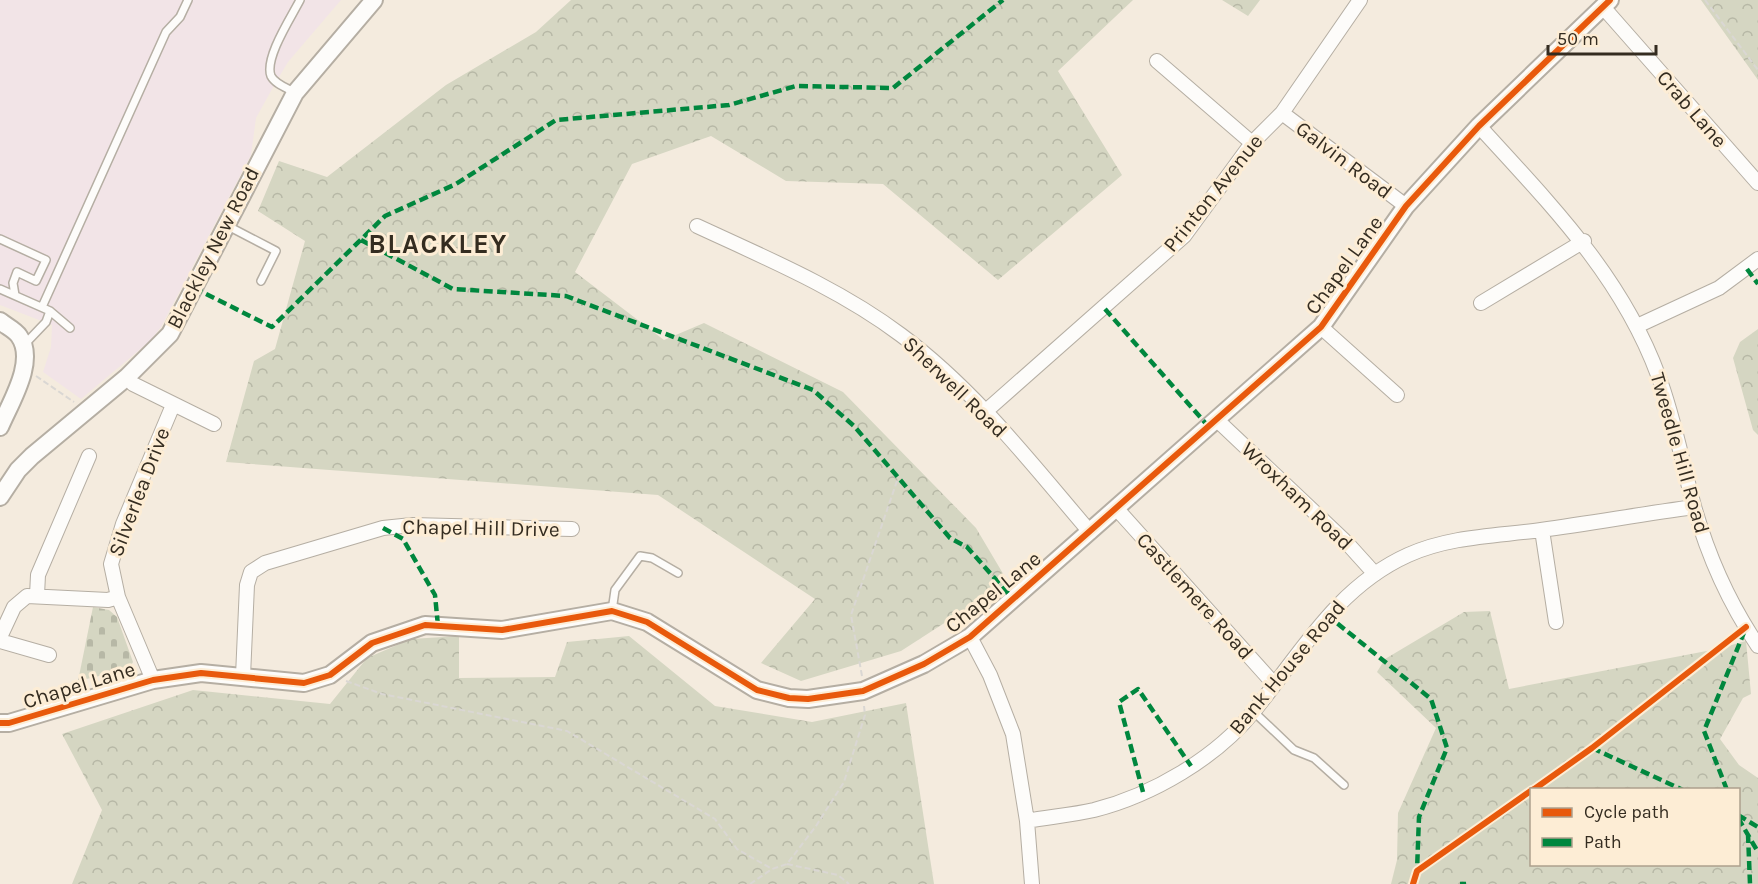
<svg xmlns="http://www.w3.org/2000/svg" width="1758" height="884" viewBox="0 0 1758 884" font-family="Karla,sans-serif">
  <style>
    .industrial { fill: #f2e4e7 }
    .forest { fill: url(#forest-crowns); fill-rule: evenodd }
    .cemetery { fill: url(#cemetery-stones) }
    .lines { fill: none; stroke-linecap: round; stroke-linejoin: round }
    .service-casing { stroke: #b5aea3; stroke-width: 10 }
    .minor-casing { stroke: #b5aea3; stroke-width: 16 }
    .tertiary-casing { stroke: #b5aea3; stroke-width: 20 }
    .path { stroke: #dad7d3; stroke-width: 2; stroke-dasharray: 6 3; stroke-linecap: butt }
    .service { stroke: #fdfcfa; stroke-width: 7 }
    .minor { stroke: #fdfcfa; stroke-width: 14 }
    .tertiary { stroke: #fdfcfa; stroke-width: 16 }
    .quiet { stroke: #00873e; stroke-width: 4.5; stroke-dasharray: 9 4.5; stroke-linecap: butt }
    .cycleway-casing { stroke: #fdedd5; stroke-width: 10 }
    .cycleway { stroke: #e8590c; stroke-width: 6 }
    .labels { text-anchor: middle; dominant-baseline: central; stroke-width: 6; stroke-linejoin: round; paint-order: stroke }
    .street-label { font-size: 21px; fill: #342c20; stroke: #fdedd5 }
    .district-label { font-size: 27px; font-weight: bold; letter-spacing: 1.5px; fill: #342c20; stroke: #fdedd5 }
  </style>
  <defs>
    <pattern id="forest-crowns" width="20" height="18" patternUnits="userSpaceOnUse" patternTransform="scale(1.5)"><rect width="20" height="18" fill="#d5d6c2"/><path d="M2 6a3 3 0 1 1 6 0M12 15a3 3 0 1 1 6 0" fill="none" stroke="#b7b8a6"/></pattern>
    <pattern id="cemetery-stones" width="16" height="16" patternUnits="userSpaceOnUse" patternTransform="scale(1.5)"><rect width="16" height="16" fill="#d5d6c2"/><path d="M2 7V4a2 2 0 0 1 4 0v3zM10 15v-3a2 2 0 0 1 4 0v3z" fill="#b7b8a6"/></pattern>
  </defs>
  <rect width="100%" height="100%" fill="#f4ebde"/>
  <path class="industrial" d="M0 0H341L288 62 276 82 256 118 251 155 161 327 150 341 81 399 43 372 51 347 52 325 0 305Z"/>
  <path class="forest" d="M571 0H1133L1058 71 1122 175 998 280 883 184 786 181 711 136 632 164 575 272 664 340 704 323 843 392 976 528 1008 582 901 651 801 681 761 663 815 599 658 495 226 462 254 361 275 349 305 241 258 211 279 161 327 177 446 85 536 32Z
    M1222 0H1260L1248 16Z
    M1701 0H1758V80Z
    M1758 329V435L1753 430 1733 358 1740 342Z
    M1490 611 1509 689 1717 649 1746 641 1751 694 1743 698 1720 739 1739 765 1758 778V884H1391L1397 860 1398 813 1436 728 1377 672 1385 659 1464 612ZM1532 790H1738V864H1532Z
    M459 636V678L555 677 567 642 629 636 715 706 812 722 906 703 934 884H72L102 810 62 734 193 690 330 704 367 658 411 639Z"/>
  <path class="cemetery" d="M93 607 109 610 117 617 133 662 129 669 78 681Z"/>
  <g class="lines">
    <g class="service-casing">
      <path id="service" d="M294 92C287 88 275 84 271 76 264 58 292 16 300 0
        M226 225 276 251 261 281
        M0 239 46 260 36 281 17 272 13 283 15 295
        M0 289 50 311 70 328
        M42 307 166 32 180 17 188 0
        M24 345 46 322 50 311
        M612 611 615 590 640 556 652 558 678 573
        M1254 712 1294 750 1314 758 1344 785"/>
    </g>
    <g class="minor-casing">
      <path id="minor" d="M1603 7 1758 183
        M1157 61 1252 143
        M1282 113 1406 206
        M1479 126C1549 203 1621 275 1658 375 1674 417 1682 462 1694 506 1708 556 1729 603 1758 646
        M697 226C766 258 840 289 901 335 975 390 1031 463 1090 532
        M1481 303 1584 241
        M1637 326 1719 288 1758 259
        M1321 327 1397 395
        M127 377 133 384 214 424
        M986 411 1184 236 1252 143 1282 113 1360 0
        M1217 420 1347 543 1375 574
        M1116 508 1274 684
        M1542 530 1556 622
        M37 595 38 575 89 456
        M0 637 14 607 27 596 108 600 118 597
        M970 637 990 675 1013 734 1027 821 1032 884
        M0 641 49 655
        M243 676 247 585 251 572 265 563 383 528 412 525 572 529
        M153 680 118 597 111 564 123 524 173 405
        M1027 821C1049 817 1072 815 1094 810 1153 795 1216 758 1254 711 1301 653 1337 587 1408 555 1450 536 1497 536 1541 530 1592 523 1643 514 1694 507"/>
    </g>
    <g class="tertiary-casing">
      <path id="tertiary" d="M0 321C6 326 15 330 19 336 37 361 10 403 0 427
        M0 497 18 470 32 456 127 377 170 334 295 93 374 0
        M0 723H9L153 680 201 673 304 683 330 675 372 643 425 625 502 630 612 611 647 622 757 690 789 698 808 699 863 691 924 664 970 637 1321 327 1406 206 1479 126 1610 0"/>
    </g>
    <path class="path" d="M1705 0 1758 70
      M36 376 74 402
      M862 676 851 615 898 478
      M346 681 382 694 567 731 715 819 737 849 772 869
      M787 864 838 875 849 884
      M750 884 772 869 787 864 816 826 844 782 865 715 864 706"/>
    <use href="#service" class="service"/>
    <use href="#minor" class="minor"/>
    <use href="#tertiary" class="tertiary"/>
    <path class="quiet" d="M361 240 453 289 566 296 813 390 854 426 950 538 967 547 1014 600
      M1747 269 1758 284
      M194 288 272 327 385 216 456 184 556 120 729 105 796 86 893 88 1003 0
      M1105 309 1208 426
      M383 528 403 539 435 595 438 626
      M1327 615 1431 699 1447 748 1419 817 1417 871
      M1592 748 1683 790
      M1727 790 1704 731 1745 630
      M1143 792 1119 702 1138 689 1191 766
      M1738 815 1758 827
      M1738 818 1758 852
      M1748 834 1750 884
      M1460 884H1466"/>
    <g class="cycleway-casing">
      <path id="cycleway" d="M0 723H9L153 680 201 673 304 683 330 675 372 643 425 625 502 630 612 611 647 622 757 690 789 698 808 699 863 691 924 664 970 637 1321 327 1406 206 1479 126 1610 0
        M1533 790 1592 748 1746 627
        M1413 884 1417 871 1532 790"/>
    </g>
    <use href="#cycleway" class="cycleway"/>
  </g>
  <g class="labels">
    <g class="street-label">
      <text transform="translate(1692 109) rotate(49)">Crab Lane</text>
      <text transform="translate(1344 160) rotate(37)">Galvin Road</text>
      <text transform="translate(1213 193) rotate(-51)">Printon Avenue</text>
      <text transform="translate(213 248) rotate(-63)">Blackley New Road</text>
      <text transform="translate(1344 265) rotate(-54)">Chapel Lane</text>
      <text transform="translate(955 387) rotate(44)">Sherwell Road</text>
      <text transform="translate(1680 453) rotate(74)">Tweedle Hill Road</text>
      <text transform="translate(139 492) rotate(-69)">Silverlea Drive</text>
      <text transform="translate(1297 496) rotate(44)">Wroxham Road</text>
      <text transform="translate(481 528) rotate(1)">Chapel Hill Drive</text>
      <text transform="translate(993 592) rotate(-39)">Chapel Lane</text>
      <text transform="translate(1195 596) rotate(48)">Castlemere Road</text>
      <text transform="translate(1287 667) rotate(-50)">Bank House Road</text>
      <text transform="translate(79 685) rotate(-17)">Chapel Lane</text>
    </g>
    <g class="district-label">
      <text x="438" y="244">BLACKLEY</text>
    </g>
  </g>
  <rect x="1530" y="788" width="210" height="78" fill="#fdedd5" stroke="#ada08d" stroke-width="1.5"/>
  <rect x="1542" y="808" width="30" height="9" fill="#e8590c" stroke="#ada08d" stroke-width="1.5"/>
  <text x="1584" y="818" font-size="18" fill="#342c20">Cycle path</text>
  <rect x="1542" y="838" width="30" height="9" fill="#00873e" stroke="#ada08d" stroke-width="1.5"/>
  <text x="1584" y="848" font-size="18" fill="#342c20">Path</text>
  <path d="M1548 45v9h108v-9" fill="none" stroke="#342c20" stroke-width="3"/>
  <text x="1557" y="45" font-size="18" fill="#342c20" stroke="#fdedd5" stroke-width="4.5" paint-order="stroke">50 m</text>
</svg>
